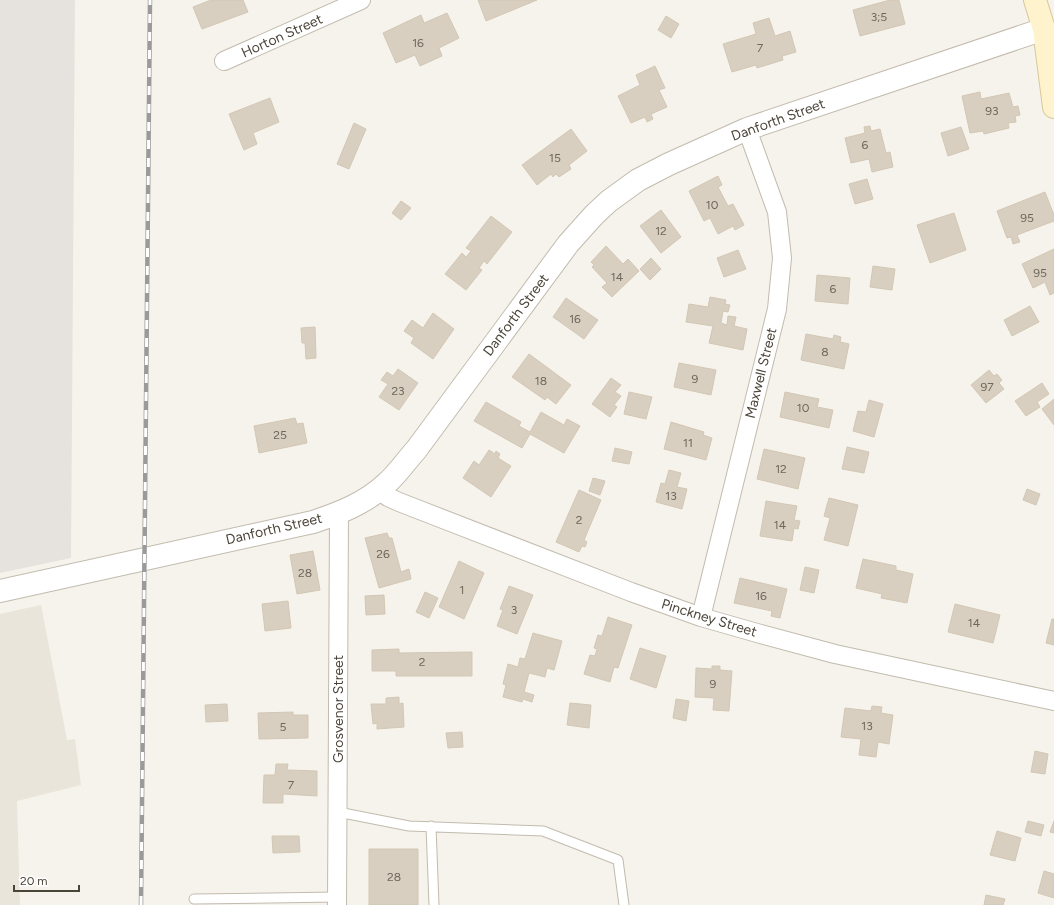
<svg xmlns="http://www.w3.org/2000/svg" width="1054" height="905" viewBox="0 0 1054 905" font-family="Figtree,sans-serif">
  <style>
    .residential { fill: #eae5da }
    .industrial { fill: #e6e2dd }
    .building { fill: #d8cfc1; stroke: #d3c7b4 }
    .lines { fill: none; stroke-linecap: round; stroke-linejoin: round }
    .service-casing { stroke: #c2bbae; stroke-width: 11 }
    .minor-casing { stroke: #c2bbae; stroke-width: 20 }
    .tertiary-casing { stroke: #c2bbae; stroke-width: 24 }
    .secondary-casing { stroke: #d6c79b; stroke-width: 24 }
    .service { stroke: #fff; stroke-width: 9 }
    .minor { stroke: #fff; stroke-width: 18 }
    .tertiary { stroke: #fff; stroke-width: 22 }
    .secondary { stroke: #fff3cd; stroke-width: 22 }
    .rail-casing { stroke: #9a9a9a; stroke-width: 4.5 }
    .rail { stroke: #fff; stroke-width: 3; stroke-dasharray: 9; stroke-linecap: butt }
    .labels { text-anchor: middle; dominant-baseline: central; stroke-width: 3; stroke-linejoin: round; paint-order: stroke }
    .number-label { font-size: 12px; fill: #6e675b }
    .street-label { font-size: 14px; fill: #4b4439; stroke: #fff }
  </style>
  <rect width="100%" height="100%" fill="#f6f3ec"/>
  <path class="residential" d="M41 605 67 740 75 739 81 785 17 801 20 905H0V614Z"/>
  <path class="industrial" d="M0 0H75L71 558 0 573Z"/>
  <path class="building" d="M211 0H243L248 12 202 29 193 7Z
    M478 0H537L486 21Z
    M890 0H899L905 24 860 36 853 10Z
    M447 13 459 38 439 48 442 56 420 66 415 55 396 63 383 33 421 15 424 23Z
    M666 16 679 24 671 38 658 30Z
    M769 18 775 36 790 31 796 52 782 56 783 60 757 68 756 65 732 72 723 44 756 34 753 23Z
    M655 66 665 88 659 90 667 107 651 114 653 119 647 122 645 117 631 123 618 96 640 85 636 75Z
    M980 92 981 99 1009 93 1013 107 1018 106 1020 115 1015 116 1016 122 1008 123 1009 128 984 134 983 131 970 133 962 96Z
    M270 98 279 122 253 133 257 144 244 150 229 114Z
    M354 123 366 129 349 169 337 164Z
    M870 126 871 131 880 129 886 153 890 152 893 167 872 172 869 159 851 163 845 138 865 133 864 127Z
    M961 127 969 149 948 156 941 133Z
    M571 129 587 151 569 165 571 169 559 177 556 174 553 177 551 174 537 185 522 165Z
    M718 176 722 185 718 187 728 206 733 204 744 225 735 230 733 226 718 234 710 218 704 221 689 191Z
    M867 179 873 199 855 204 849 184Z
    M1045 192 1054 215V221L1017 235 1020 242 1013 244 1011 237 1007 238 997 211Z
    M401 201 411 208 401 220 392 213Z
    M661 210 681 237 661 253 640 226Z
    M954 213 966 250 930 263 917 225Z
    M491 216 512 232 487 264 484 261 479 268 482 270 466 290 445 274 462 253 466 257 471 251 466 248Z
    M606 246 623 264 628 259 639 271 612 297 602 287 607 283 592 267 594 265 591 262Z
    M1054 249V293L1050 295 1045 282 1033 288 1022 264Z
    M738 250 746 269 724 277 717 258Z
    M651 258 661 269 650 280 640 269Z
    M873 266 895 269 892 290 870 287Z
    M817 275 850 278 848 304 815 301Z
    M710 297 726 300 725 304 730 305 728 312 723 311 721 323 727 325 728 316 736 317 734 326 747 329 743 350 709 343 713 326 686 322 689 304 708 307Z
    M566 298 598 320 584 339 553 317Z
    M1030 306 1039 322 1012 336 1004 320Z
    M433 313 454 329 433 359 411 343 414 338 404 331 412 320 423 328Z
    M315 327 316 358 306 359 305 343H302L301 328Z
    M806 334 833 339 834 335 841 337 840 342 849 344 844 369 801 360Z
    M529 354 571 385 556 404 547 397 545 400 512 377Z
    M679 363 716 370 711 395 674 387Z
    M398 369 418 383 399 410 379 397 388 384 381 380 387 372 393 376Z
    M989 370 994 376 997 374 1002 380 999 383 1004 389 986 403 971 385Z
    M611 378 621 385 615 392 621 396 614 405 617 407 610 417 592 404Z
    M1042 383 1049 394 1037 402 1040 407 1026 416 1015 401Z
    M629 392 652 397 646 419 624 414Z
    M785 392 819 399 817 407 833 410 829 428 780 417Z
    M1054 399V425L1042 409Z
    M869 400 883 404 874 437 853 431 858 411 866 412Z
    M486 402 521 422 519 426 530 432 541 412 564 425 567 419 580 426 564 453 530 434 522 448 474 421Z
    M295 418 297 424 303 423 307 443 259 453 254 426Z
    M671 422 704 432 703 435 712 438 706 460 664 449Z
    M847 447 869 452 864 473 842 469Z
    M615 448 632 452 629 464 612 461Z
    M764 449 805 458 798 489 757 479Z
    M489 450 495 454 496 451 500 454 498 458 511 466 491 497 463 478 474 461 479 465Z
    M669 470 681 473 677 487 687 489 682 509 656 502 661 483 665 484Z
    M593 478 605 481 600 495 589 491Z
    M1027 489 1040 494 1036 505 1023 500Z
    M579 490 601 500 584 540 587 542 585 547 582 546 579 552 556 542Z
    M829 498 858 505 848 546 824 540 830 518 824 516Z
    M766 501 797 506 794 520 800 521 798 529 794 528 792 541 760 536Z
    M387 533 389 538H392L401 572 409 569 411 579 379 588 365 538Z
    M313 551 320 590 297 594 290 555Z
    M863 559 896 566V570L913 574 907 603 881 598 882 594 856 588Z
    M459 561 484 573 464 619 439 607Z
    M805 567 819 570 814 593 800 590Z
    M740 578 787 589 780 618 771 616 772 611 734 603Z
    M509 586 533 595 517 634 497 626 503 610 500 609Z
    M425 592 438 598 429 618 416 612Z
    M384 595 385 614 366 615 365 596Z
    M288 601 291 628 265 631 262 604Z
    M955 604 1000 615 993 643 948 632Z
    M608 617 632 625 618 668 614 667 610 682 584 674 590 655 595 656 597 649 594 648 598 635 602 636Z
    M1052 619H1054V645L1046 643Z
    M533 633 562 641 554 670 547 668 545 677 529 673 524 692 534 695 532 702 523 699 522 702 503 697 506 685 503 684 508 664 518 667 520 658 525 659Z
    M640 648 666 656 656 688 630 679Z
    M399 649V653L472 652V676H396V671H372V650Z
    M712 666H720V670L732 671 729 711 713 710 714 698 695 697 696 668 712 669Z
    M399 697V704L403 703 404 727 377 729V723L373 724 371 704H386V698Z
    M676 699 689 701 686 721 673 718Z
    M570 703 591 705 589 728 567 725Z
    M227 704 228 721 206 722 205 705Z
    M872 706 882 707 881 713 893 715 889 744 878 742 876 757 859 755 861 739 841 737 845 708 871 711Z
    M293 712V715H308V738L259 739 258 713Z
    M462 732 463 747 448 748 446 733Z
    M1035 751 1048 754 1045 774 1031 772Z
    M276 764H288L287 770 317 771V796L283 794V803H263L264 775H275Z
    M1028 821 1044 825 1041 836 1025 832Z
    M1054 821V833L1050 832Z
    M997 831 1021 838 1015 861 990 855Z
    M272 836H299L300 852 273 853Z
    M369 849H418V905H369Z
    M1044 871 1054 874V898L1038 893Z
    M986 895 1005 899 1003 905H984Z"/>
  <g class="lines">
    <g class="service-casing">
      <path id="service" d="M338 812 409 826 543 831 618 860 624 905
        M431 826 434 905
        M194 899 337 897"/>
    </g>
    <g class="minor-casing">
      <path id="minor" d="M224 61 361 0
        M379 490 388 497 399 502 631 592 701 617 757 633 835 654 1054 701
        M701 617 777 309 782 258 777 212 747 129
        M337 905 339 513"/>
    </g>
    <g class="tertiary-casing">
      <path id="tertiary" d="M0 591 313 522C340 513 366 503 387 483 398 473 406 461 416 450L568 244 594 215 609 201 638 180 669 164 747 129 1044 29"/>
    </g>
    <g class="secondary-casing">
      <path id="secondary" d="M1035 0 1044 29 1054 107"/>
    </g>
    <use href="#service" class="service"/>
    <use href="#minor" class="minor"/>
    <use href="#tertiary" class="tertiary"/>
    <use href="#secondary" class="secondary"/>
    <g class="rail-casing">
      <path id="rail" d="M141 905 150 0"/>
    </g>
    <use href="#rail" class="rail"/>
  </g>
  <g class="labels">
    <g class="number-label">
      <text x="879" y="17">3;5</text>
      <text x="418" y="43">16</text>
      <text x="760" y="48">7</text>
      <text x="992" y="111">93</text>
      <text x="865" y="145">6</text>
      <text x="555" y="158">15</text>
      <text x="712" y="205">10</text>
      <text x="1027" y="218">95</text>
      <text x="661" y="231">12</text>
      <text x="1040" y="273">95</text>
      <text x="617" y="277">14</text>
      <text x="833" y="289">6</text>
      <text x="575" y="319">16</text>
      <text x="825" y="352">8</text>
      <text x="695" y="379">9</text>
      <text x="541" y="381">18</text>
      <text x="987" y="387">97</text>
      <text x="398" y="391">23</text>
      <text x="803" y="408">10</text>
      <text x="280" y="435">25</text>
      <text x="688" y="443">11</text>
      <text x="781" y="469">12</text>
      <text x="671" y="496">13</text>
      <text x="579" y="520">2</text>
      <text x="780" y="525">14</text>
      <text x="383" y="554">26</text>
      <text x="305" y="573">28</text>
      <text x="462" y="590">1</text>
      <text x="761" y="596">16</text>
      <text x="514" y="610">3</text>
      <text x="974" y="623">14</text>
      <text x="422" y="662">2</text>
      <text x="713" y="684">9</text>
      <text x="867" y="726">13</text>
      <text x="283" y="727">5</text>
      <text x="291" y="785">7</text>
      <text x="394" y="877">28</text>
    </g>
    <g class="street-label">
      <text transform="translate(282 36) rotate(-24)">Horton Street</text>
      <text transform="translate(778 120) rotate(-20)">Danforth Street</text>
      <text transform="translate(516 315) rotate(-53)">Danforth Street</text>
      <text transform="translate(761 373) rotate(-76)">Maxwell Street</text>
      <text transform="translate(274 529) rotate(-13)">Danforth Street</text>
      <text transform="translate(709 618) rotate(17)">Pinckney Street</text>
      <text transform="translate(338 709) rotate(-90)">Grosvenor Street</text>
    </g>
  </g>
  <path d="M14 885v6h65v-6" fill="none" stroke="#4b4439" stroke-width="2"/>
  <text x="20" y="885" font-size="12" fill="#4b4439" stroke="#ffffff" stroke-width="3" paint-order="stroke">20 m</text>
</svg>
